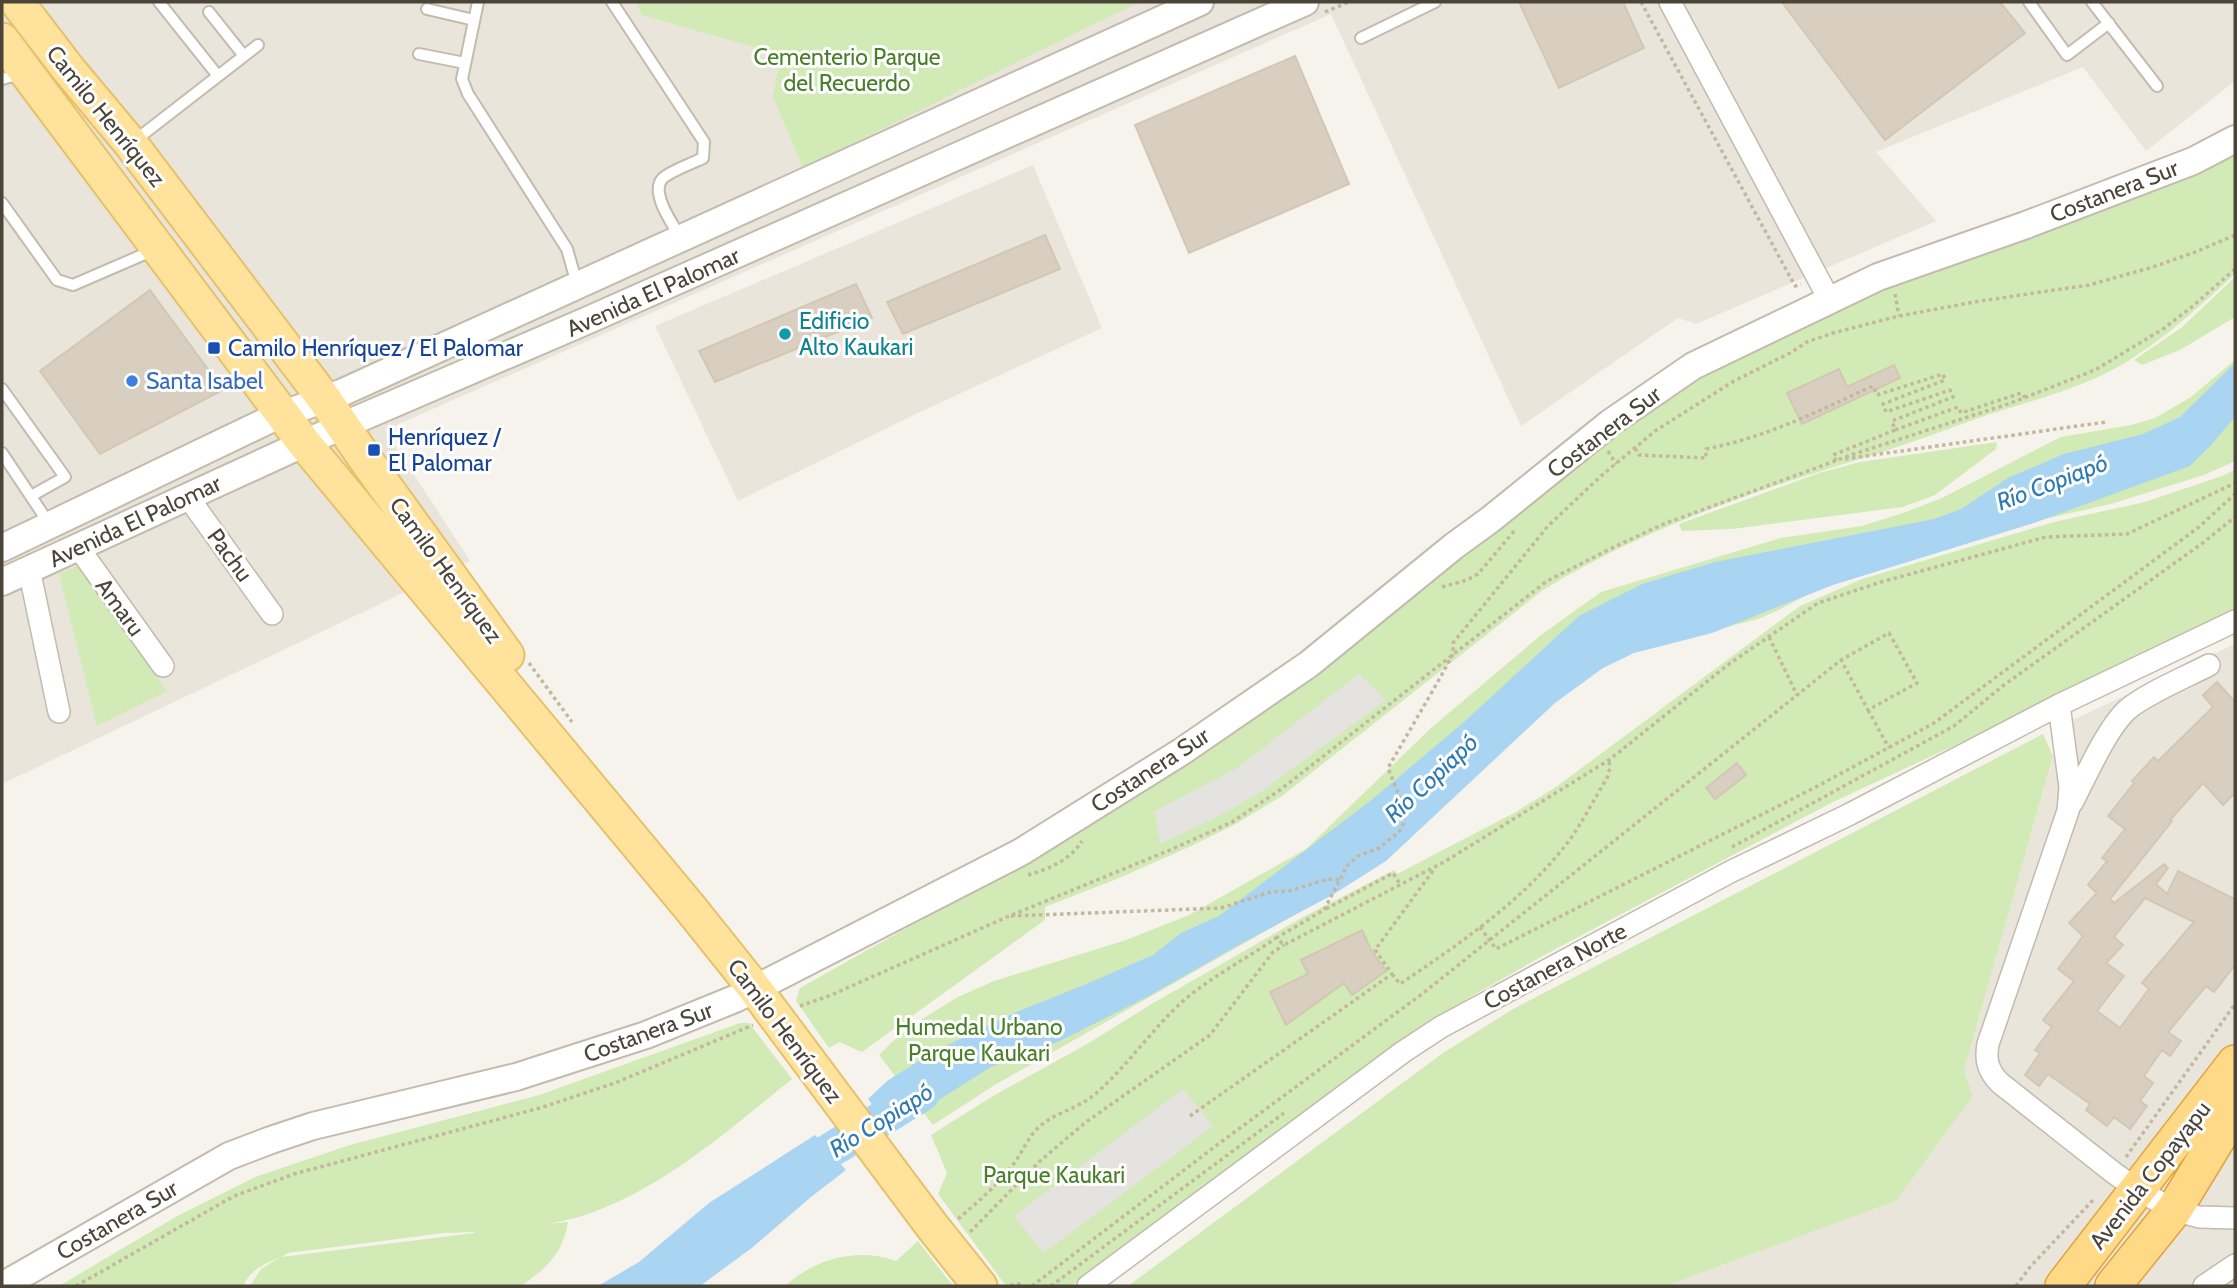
<svg xmlns="http://www.w3.org/2000/svg" width="2237" height="1288" viewBox="0 0 2237 1288" font-family="Cabin,sans-serif">
  <style>
    .residential { fill: #eae5da }
    .green { fill: #d2eab5; fill-rule: evenodd }
    .parking { fill: #e5e3e0 }
    .water { fill: #a9d4f2 }
    .lines { fill: none; stroke-linecap: round; stroke-linejoin: round }
    .river { stroke: #a9d4f2; stroke-width: 35 }
    .building { fill: #d8cfc1; stroke: #d3c7b4; stroke-width: 2; fill-rule: evenodd }
    .service-casing { stroke: #c2bbae; stroke-width: 14 }
    .minor-casing { stroke: #c2bbae; stroke-width: 24 }
    .tertiary-casing { stroke: #c2bbae; stroke-width: 30 }
    .primary-casing { stroke: #e6c16a; stroke-width: 37 }
    .trunk-casing { stroke: #e0a43c; stroke-width: 38 }
    .path { stroke: #c4b79f; stroke-width: 3.5; stroke-dasharray: 3.5 3.5; stroke-linecap: butt }
    .service { stroke: #fff; stroke-width: 10 }
    .minor { stroke: #fff; stroke-width: 21 }
    .tertiary { stroke: #fff; stroke-width: 26 }
    .primary { stroke: #ffe39c; stroke-width: 33 }
    .trunk { stroke: #ffd985; stroke-width: 35 }
    .culture-dot { fill: #0f9aa8; stroke: #fff; stroke-width: 2.5 }
    .transit-dot { fill: #1a4fb4; stroke: #fff; stroke-width: 2.5 }
    .shop-dot { fill: #3f7fe0; stroke: #fff; stroke-width: 2.5 }
    .labels { text-anchor: middle; dominant-baseline: central; stroke-width: 6; stroke-linejoin: round; paint-order: stroke }
    .park-label { font-size: 23px; fill: #4a7f2a; stroke: #fff }
    .street-label { font-size: 23px; fill: #4b4439; stroke: #fff }
    .culture-label { font-size: 23px; fill: #0d838f; stroke: #fff; text-anchor: start }
    .transit-label { font-size: 23px; fill: #164399; stroke: #fff; text-anchor: start }
    .shop-label { font-size: 23px; fill: #366cbe; stroke: #fff; text-anchor: start }
    .water-label { font-size: 24px; font-style: italic; fill: #2e7ab2; stroke: #fff }
  </style>
  <rect width="100%" height="100%" fill="#f6f3ec"/>
  <path class="residential" d="M2 2H2235V81L2146 151 2083 67 1876 152 1936 221 1696 324 1678 318 1521 426 1331 14 385 430 470 561 2 784Z
    M1033 165 1102 328 920 412 738 501 655 326Z
    M2235 644V1286H1666L1896 1201 1973 1096 1964 1071 2062 725Z"/>
  <path class="green" d="M635 2H1139L803 168 773 96 781 55 642 15Z
    M2235 149V274C2195 311 2146 356 2096 378 2062 393 2025 403 1990 414 1947 429 1904 446 1860 459 1751 492 1640 530 1543 590L1282 796 1234 825 1189 847 1119 878 1045 907V920L862 1052 839 1042 829 1048 796 1001 800 988 992 880 1695 371 1778 324Z
    M2235 277V317L2180 350 2142 365 2134 360 2181 328Z
    M2235 360V461L2204 475 2111 504 2027 523 1818 589 1779 610 1758 619 1705 633 1637 646 1547 702 1296 914 993 1086 933 1125 879 1055 892 1042 917 1022 958 997 994 981 1126 940 1189 915 1306 849 1431 728 1541 635 1601 592 1781 538 1862 526 1903 513 1942 498 2061 437 2131 425 2155 418 2191 397Z
    M1997 442 1996 449 1935 495 1903 507 1732 529 1682 531 1679 524 1819 473 1860 462Z
    M2235 470V610L2110 673 1831 803 1548 953 1472 996 1424 1028 1071 1286H1006L938 1194 947 1173 931 1135 993 1096 1087 1044 1155 1002 1305 916 1394 870 1397 874 1514 813 1556 787 1800 606 1862 579 2054 522 2145 502 2222 476Z
    M82 564 167 691 97 726 59 574Z
    M2043 734 2053 756 1964 1071 1973 1096 1896 1201 1666 1286H1128L1443 1053 1513 1009Z
    M740 1023H749L792 1079C721 1136 640 1210 547 1224L568 1222C563 1253 546 1269 521 1286H250L261 1269 280 1257C264 1264 250 1270 243 1286H59L179 1215 255 1177 350 1145 539 1095ZM475 1232 474 1233 282 1257 288 1253 444 1233Z
    M918 1241 953 1286H785C815 1259 857 1247 896 1261Z"/>
  <path class="parking" d="M1359 674 1386 700 1258 794 1217 817 1160 844 1155 811 1237 768Z
    M1183 1089 1213 1126 1044 1253 1014 1216Z"/>
  <path class="water" d="M2235 363V417L2211 445 2190 466 2034 523 1833 585 1712 633 1634 653 1603 668 1555 703 1386 861 1334 894 1237 946 1147 997 1058 1042 991 1067 891 1130 868 1099 887 1081 935 1051 1014 1013 1084 985 1153 955 1181 933 1219 916 1374 798 1464 722 1579 616 1642 584 1715 562 1934 519 1961 509 2008 478 2064 454 2143 434 2180 417Z
    M815 1135 846 1170 811 1197 753 1247 700 1286H598L639 1262 709 1203Z"/>
  <g class="lines">
    <path class="river" d="M790 1175 922 1094"/>
  </g>
  <path class="building" d="M1519 2H1623L1644 48 1559 88Z
    M1782 2H2000L2025 33 1885 140Z
    M1295 56 1349 184 1189 253 1135 125Z
    M1045 235 1060 269 903 334 887 302Z
    M856 284 872 318 715 382 699 351Z
    M150 290 223 390 100 454 40 371Z
    M1894 365 1900 378 1802 424 1787 393 1839 369 1847 387Z
    M2217 682 2235 702V793L2223 805 2203 783 2170 820 2172 821 2110 899 2114 903 2164 864 2168 868 2156 884 2167 894 2178 871 2235 899V965L2214 992 2206 986 2168 1032 2181 1041 2170 1056 2162 1050 2144 1076 2153 1083 2140 1101 2147 1106 2130 1129 2114 1117 2107 1126 2086 1110 2090 1104 2048 1074 2039 1086 2025 1075 2040 1053 2035 1050 2052 1027 2043 1020 2074 981 2058 969 2083 936 2069 923 2097 893 2088 885 2107 861 2102 858 2125 829 2108 816 2134 783 2132 781 2154 757 2158 761 2213 707 2203 695ZM2145 898 2194 922 2142 983 2149 989 2120 1028 2097 1011 2124 976 2106 963 2123 945 2114 937Z
    M1737 763 1746 775 1715 799 1706 788Z
    M1362 930 1371 950 1386 971 1352 995 1344 983 1286 1025 1270 992 1308 974 1301 960Z"/>
  <g class="lines">
    <g class="service-casing">
      <path id="service" d="M159 2 218 76
        M478 2 462 79 468 94 567 249 577 284
        M612 2 704 142 703 158C693 163 671 171 663 178 649 192 673 225 681 238
        M2029 2 2067 55 2109 23
        M2092 2 2157 86
        M427 9 474 20
        M209 12 244 56
        M1361 38 1435 2
        M419 54 465 63
        M2 79 20 74
        M133 142 258 45
        M2 203 57 280 73 285 154 250
        M2 389 65 477 31 496
        M2 453 50 525"/>
    </g>
    <g class="minor-casing">
      <path id="minor" d="M1670 2 1829 299
        M188 497 272 614
        M78 547 163 666
        M29 569 59 712
        M2059 705 2070 787 2068 811 1988 1044C1985 1060 1988 1071 2000 1083L2114 1173 2138 1190 2174 1210 2199 1217 2235 1218
        M2072 803C2085 778 2107 728 2127 710 2145 694 2186 677 2209 665
        M1088 1286 1403 1052 1441 1027 1730 872 1850 814 2059 705 2235 621
        M2204 1286 2235 1265"/>
    </g>
    <g class="tertiary-casing">
      <path id="tertiary" d="M2 548 273 418 341 393 1200 2
        M2 582 342 426 586 321 1305 2
        M2 1286 229 1156 271 1140 313 1126 516 1077 646 1035 737 998 1021 852 1181 752 1309 664 1454 546 1491 519 1610 423 1693 366 1878 277 2026 225 2193 161 2235 139"/>
    </g>
    <g class="primary-casing">
      <path id="primary" d="M17 2 69 70 131 144 325 400 366 460 507 655
        M2 40 304 443 691 909 755 989 932 1226 980 1286"/>
    </g>
    <g class="trunk-casing">
      <path id="trunk" d="M2063 1286 2235 1063
        M2113 1286 2174 1210 2235 1110"/>
    </g>
    <path class="path" d="M1641 2 1795 286 1801 284
      M1325 12 1349 2
      M1895 294 1899 316
      M1635 448 1639 455 1706 458V449C1767 437 1816 412 1873 386L1877 395 1943 374 1945 380 1883 404 1886 412 1950 390 1953 397 1892 421 1895 430 1958 407 1961 413 2021 393 2025 397
      M1608 451 1616 464
      M1845 459 2106 422
      M1836 461 1833 455 1895 430
      M1442 587 1467 580 1478 574 1516 529
      M1769 637 1797 695
      M529 663 572 722
      M1868 710 1889 748
      M1732 847 1954 726 2004 685 2204 542 2235 517
      M1028 875C1049 869 1070 860 1082 841
      M1326 909 1393 873 1400 884
      M1011 916 1221 908 1271 892 1289 891 1328 879 1341 880
      M1480 927 1496 949 1814 788 1934 723 2199 527 2235 494
      M1276 938 1324 910 1347 866 1358 856 1379 848 1399 832 1405 821 1399 795 1388 768 1440 678 1453 654V643L1548 526 1601 476 1655 431 1734 381 1790 353 1807 342 1833 333 1899 316 1980 301 2089 285 2153 267 2198 251 2235 235
      M1392 974 1400 984C1462 942 1526 899 1571 838 1584 819 1595 798 1607 778L1610 768 1609 761
      M800 1006 829 996 1007 917 1170 850 1232 822 1280 790 1547 581 1608 550 1661 525 1854 454 2011 403 2095 370 2163 329 2193 306 2235 269
      M1190 1116 1392 974 1375 950 1435 868
      M2126 1157 2235 1004
      M958 1219C979 1201 999 1184 1015 1162 1022 1152 1027 1140 1035 1131 1051 1113 1076 1110 1094 1095 1127 1067 1151 1030 1183 1001 1211 977 1246 959 1276 938L1284 945 1444 862 1609 760 1729 664 1818 603 1881 582 2046 537 2127 534 2235 483
      M970 1232 1040 1161 1086 1122 1210 1035 1273 952 1284 945
      M76 1286 234 1196 294 1174 540 1108 615 1083 753 1025
      M1011 1286 1016 1283 1023 1286
      M1032 1286 1217 1145 1422 994 1841 660 1889 633 1917 683 1868 710 1841 660
      M1051 1286 1284 1113
      M2016 1286 2030 1267 2094 1199"/>
    <use href="#service" class="service"/>
    <use href="#minor" class="minor"/>
    <use href="#tertiary" class="tertiary"/>
    <use href="#primary" class="primary"/>
    <use href="#trunk" class="trunk"/>
  </g>
  <circle class="culture-dot" cx="785" cy="334" r="7"/>
  <g class="transit-dot">
    <rect x="207" y="341" width="14" height="14" rx="3.5"/>
    <rect x="367" y="443" width="14" height="14" rx="3.5"/>
  </g>
  <circle class="shop-dot" cx="132" cy="381" r="7"/>
  <g class="labels">
    <g class="park-label">
      <text x="847" y="57">Cementerio Parque<tspan x="847" dy="26">del Recuerdo</tspan></text>
      <text x="979" y="1027">Humedal Urbano<tspan x="979" dy="26">Parque Kaukari</tspan></text>
      <text x="1054" y="1175">Parque Kaukari</text>
    </g>
    <g class="street-label">
      <text transform="translate(106 116) rotate(51)">Camilo Henríquez</text>
      <text transform="translate(2114 191) rotate(-21)">Costanera Sur</text>
      <text transform="translate(653 292) rotate(-24)">Avenida El Palomar</text>
      <text transform="translate(1604 432) rotate(-37)">Costanera Sur</text>
      <text transform="translate(135 521) rotate(-25)">Avenida El Palomar</text>
      <text transform="translate(230 555) rotate(54)">Pachu</text>
      <text transform="translate(446 570) rotate(54)">Camilo Henríquez</text>
      <text transform="translate(120 607) rotate(54)">Amaru</text>
      <text transform="translate(1150 770) rotate(-33)">Costanera Sur</text>
      <text transform="translate(1555 966) rotate(-28)">Costanera Norte</text>
      <text transform="translate(785 1031) rotate(53)">Camilo Henríquez</text>
      <text transform="translate(648 1032) rotate(-20)">Costanera Sur</text>
      <text transform="translate(2150 1175) rotate(-52)">Avenida Copayapu</text>
      <text transform="translate(117 1220) rotate(-30)">Costanera Sur</text>
    </g>
    <g class="culture-label">
      <text x="799" y="321">Edificio<tspan x="799" dy="26">Alto Kaukari</tspan></text>
    </g>
    <g class="transit-label">
      <text x="228" y="348">Camilo Henríquez / El Palomar</text>
      <text x="388" y="437">Henríquez /<tspan x="388" dy="26">El Palomar</tspan></text>
    </g>
    <g class="shop-label">
      <text x="146" y="381">Santa Isabel</text>
    </g>
    <g class="water-label">
      <text transform="translate(2052 482) rotate(-21)">Río Copiapó</text>
      <text transform="translate(1431 778) rotate(-43)">Río Copiapó</text>
      <text transform="translate(881 1120) rotate(-32)">Río Copiapó</text>
    </g>
  </g>
  <rect width="2237" height="1288" fill="none" stroke="#4b4439" stroke-width="7"/>
</svg>
